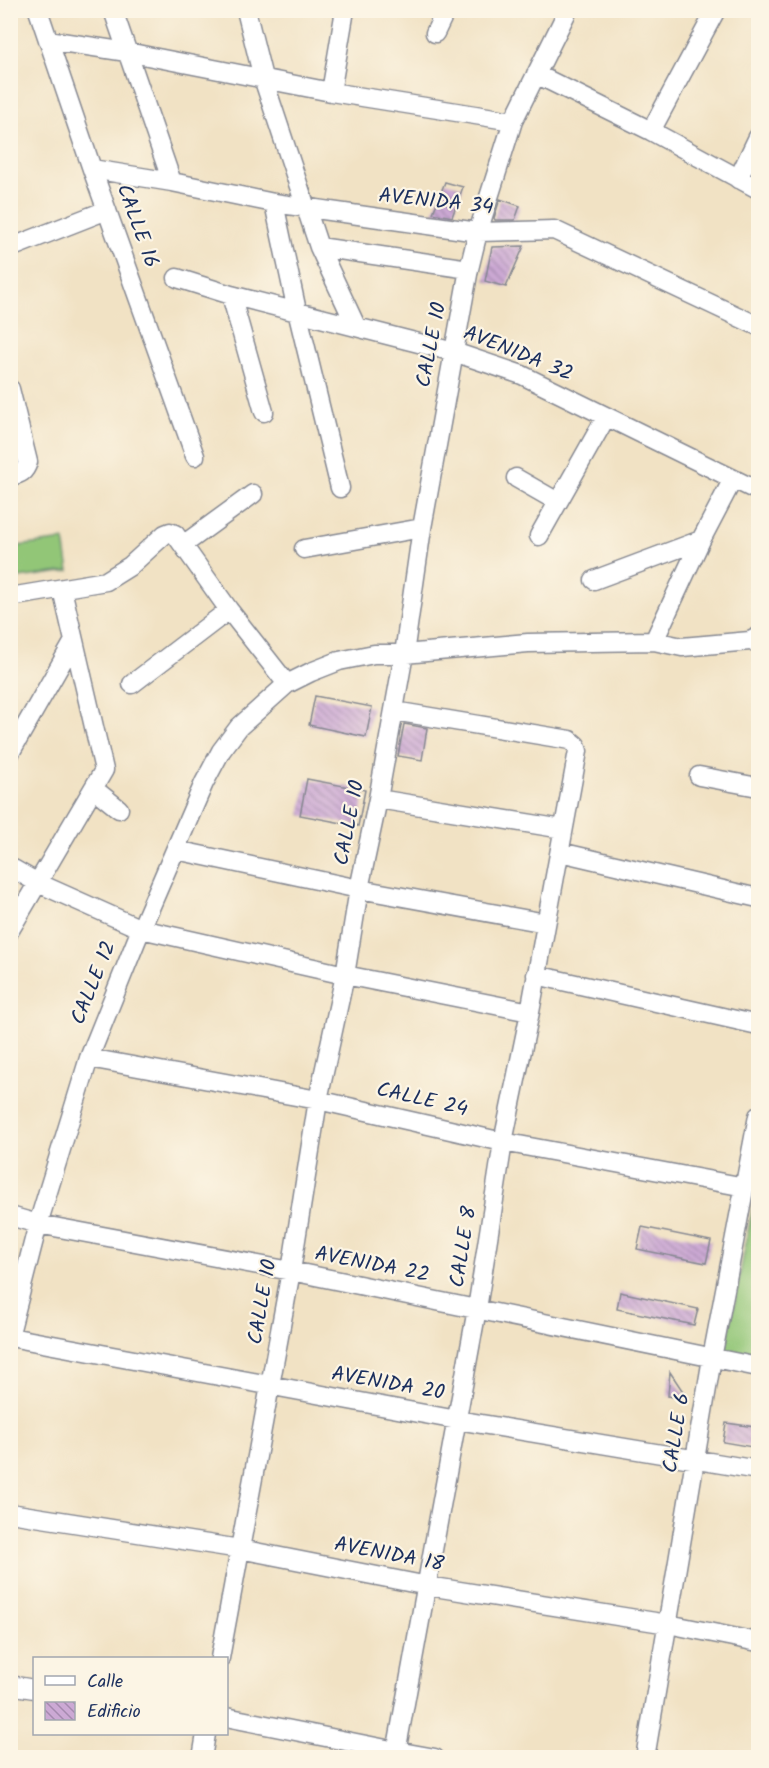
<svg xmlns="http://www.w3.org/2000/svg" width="769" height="1768" viewBox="0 0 769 1768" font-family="Kalam,sans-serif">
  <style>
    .grass { fill: #92c677; stroke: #567a6a; stroke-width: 1.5 }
    .building { fill: url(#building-back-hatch) }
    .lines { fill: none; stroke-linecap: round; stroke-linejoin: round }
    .minor-casing { stroke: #868891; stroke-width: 21 }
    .minor { stroke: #fff; stroke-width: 18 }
    .labels { text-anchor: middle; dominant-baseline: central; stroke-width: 4.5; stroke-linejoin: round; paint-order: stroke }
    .street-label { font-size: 21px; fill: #1b2f5e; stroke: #fcf5e5 }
  </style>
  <defs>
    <pattern id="building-back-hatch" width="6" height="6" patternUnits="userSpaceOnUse" patternTransform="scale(1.5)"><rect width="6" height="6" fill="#cca9d4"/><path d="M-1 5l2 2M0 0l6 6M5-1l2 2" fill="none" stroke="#a58aaf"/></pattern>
  </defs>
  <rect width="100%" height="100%" fill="#fcf5e5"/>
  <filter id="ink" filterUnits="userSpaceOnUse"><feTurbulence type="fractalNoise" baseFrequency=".0167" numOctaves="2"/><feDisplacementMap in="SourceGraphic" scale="12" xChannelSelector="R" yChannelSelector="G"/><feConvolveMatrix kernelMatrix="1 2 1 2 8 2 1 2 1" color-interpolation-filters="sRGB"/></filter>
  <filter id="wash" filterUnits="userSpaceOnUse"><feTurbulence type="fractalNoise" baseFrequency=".008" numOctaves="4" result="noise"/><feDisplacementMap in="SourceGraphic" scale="24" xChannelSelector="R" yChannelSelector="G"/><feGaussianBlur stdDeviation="1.35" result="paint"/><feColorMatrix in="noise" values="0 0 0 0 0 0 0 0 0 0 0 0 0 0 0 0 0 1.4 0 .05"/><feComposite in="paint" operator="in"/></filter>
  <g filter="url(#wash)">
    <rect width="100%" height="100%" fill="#f1e2c4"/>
    <path class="grass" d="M64 540 69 571 12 579 11 547Z
      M758 1180V1358L725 1352Z"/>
    <g id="blocks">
      <path class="building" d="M445 182 463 187 452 217 433 213Z
        M500 199 520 206 515 220H495L494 218Z
        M524 246 506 287 485 281 492 247Z
        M315 696 372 707 366 737 309 725Z
        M404 724 427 728 422 760 398 756Z
        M307 779 365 790 358 826 300 815Z
        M642 1227 711 1241 706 1263 637 1249Z
        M620 1292 698 1309 694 1325 617 1309Z
        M670 1372 688 1399 668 1396Z
        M726 1423 755 1427 752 1447 723 1442Z"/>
    </g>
  </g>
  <g filter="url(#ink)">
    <use href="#blocks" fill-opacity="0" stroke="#868891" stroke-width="1.5"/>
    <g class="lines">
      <g class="minor-casing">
        <path id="minor" d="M38 10 92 169 195 456
          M113 10 172 182
          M246 10 263 78 319 247 356 326
          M435 33 446 10
          M48 40 127 52 331 92 513 121
          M536 74 651 131 758 189
          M331 92 345 10
          M651 131 716 10
          M92 169 172 182 274 203 478 232 554 230 758 326
          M738 179 758 137
          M274 203 297 311 340 488
          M319 247 469 269
          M10 248 107 210
          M177 278 231 295 454 352 522 375 758 491
          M231 295 264 412
          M10 389 28 462C25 472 21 474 10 476
          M516 478 558 502
          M539 536 606 417
          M183 545 253 494
          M304 549 422 528
          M594 580 701 540
          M10 597 106 581 130 566 165 534 170 532 175 534 229 610 287 684
          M654 641 701 540 733 479
          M132 684 229 610
          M394 711 570 740 576 745 578 751 530 1012 503 1142 477 1309 395 1758
          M10 753 74 641
          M699 776 758 787
          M94 789 119 809
          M378 799 563 829
          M176 850 359 889 546 923
          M560 852 758 898
          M10 867 38 883 141 929 345 975 530 1012
          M10 930 104 770 62 589
          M536 975 758 1025
          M89 1058 318 1100 503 1142 745 1187
          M10 1216 38 1224 291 1271 758 1367
          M10 1333 38 1224 89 1058 141 929 204 783 221 751 239 727 287 684 311 672 339 661 374 654H404L528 643 654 641 682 647 750 641 758 637
          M10 1337 457 1420 758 1470
          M10 1513 240 1549 428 1586 668 1624 758 1642
          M220 1658 291 1271 318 1100 345 975 359 889 378 799 404 654 422 528 469 269 478 232 513 121 568 10
          M10 1685 34 1689
          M226 1717 396 1751 435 1758
          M202 1758 206 1734
          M645 1758 712 1358 758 1116"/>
      </g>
      <use href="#minor" class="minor"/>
    </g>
  </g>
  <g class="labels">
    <g class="street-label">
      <text transform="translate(436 202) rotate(6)">AVENIDA 34</text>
      <text transform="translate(137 226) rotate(70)">CALLE 16</text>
      <text transform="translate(432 345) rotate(-79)">CALLE 10</text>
      <text transform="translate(518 354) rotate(22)">AVENIDA 32</text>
      <text transform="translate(350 823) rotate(-79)">CALLE 10</text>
      <text transform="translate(94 983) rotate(-68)">CALLE 12</text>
      <text transform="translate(422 1100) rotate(13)">CALLE 24</text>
      <text transform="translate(464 1247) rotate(-81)">CALLE 8</text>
      <text transform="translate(372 1265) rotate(11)">AVENIDA 22</text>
      <text transform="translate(263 1302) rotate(-80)">CALLE 10</text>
      <text transform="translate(388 1384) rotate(10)">AVENIDA 20</text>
      <text transform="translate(677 1433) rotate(-81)">CALLE 6</text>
      <text transform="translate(389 1555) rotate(11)">AVENIDA 18</text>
    </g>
  </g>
  <rect width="769" height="1768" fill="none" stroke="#fcf5e5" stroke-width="36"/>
  <rect x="33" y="1657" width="195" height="78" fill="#fcf5e5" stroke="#a2a6af" stroke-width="1.5"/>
  <rect x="45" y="1676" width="30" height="9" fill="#ffffff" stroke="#a2a6af" stroke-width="1.5"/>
  <text x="87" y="1687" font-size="18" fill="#1b2f5e">Calle</text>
  <rect x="45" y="1702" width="30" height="18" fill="url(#building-back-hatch)" stroke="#a2a6af" stroke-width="1.5"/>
  <text x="87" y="1717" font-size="18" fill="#1b2f5e">Edificio</text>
</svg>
